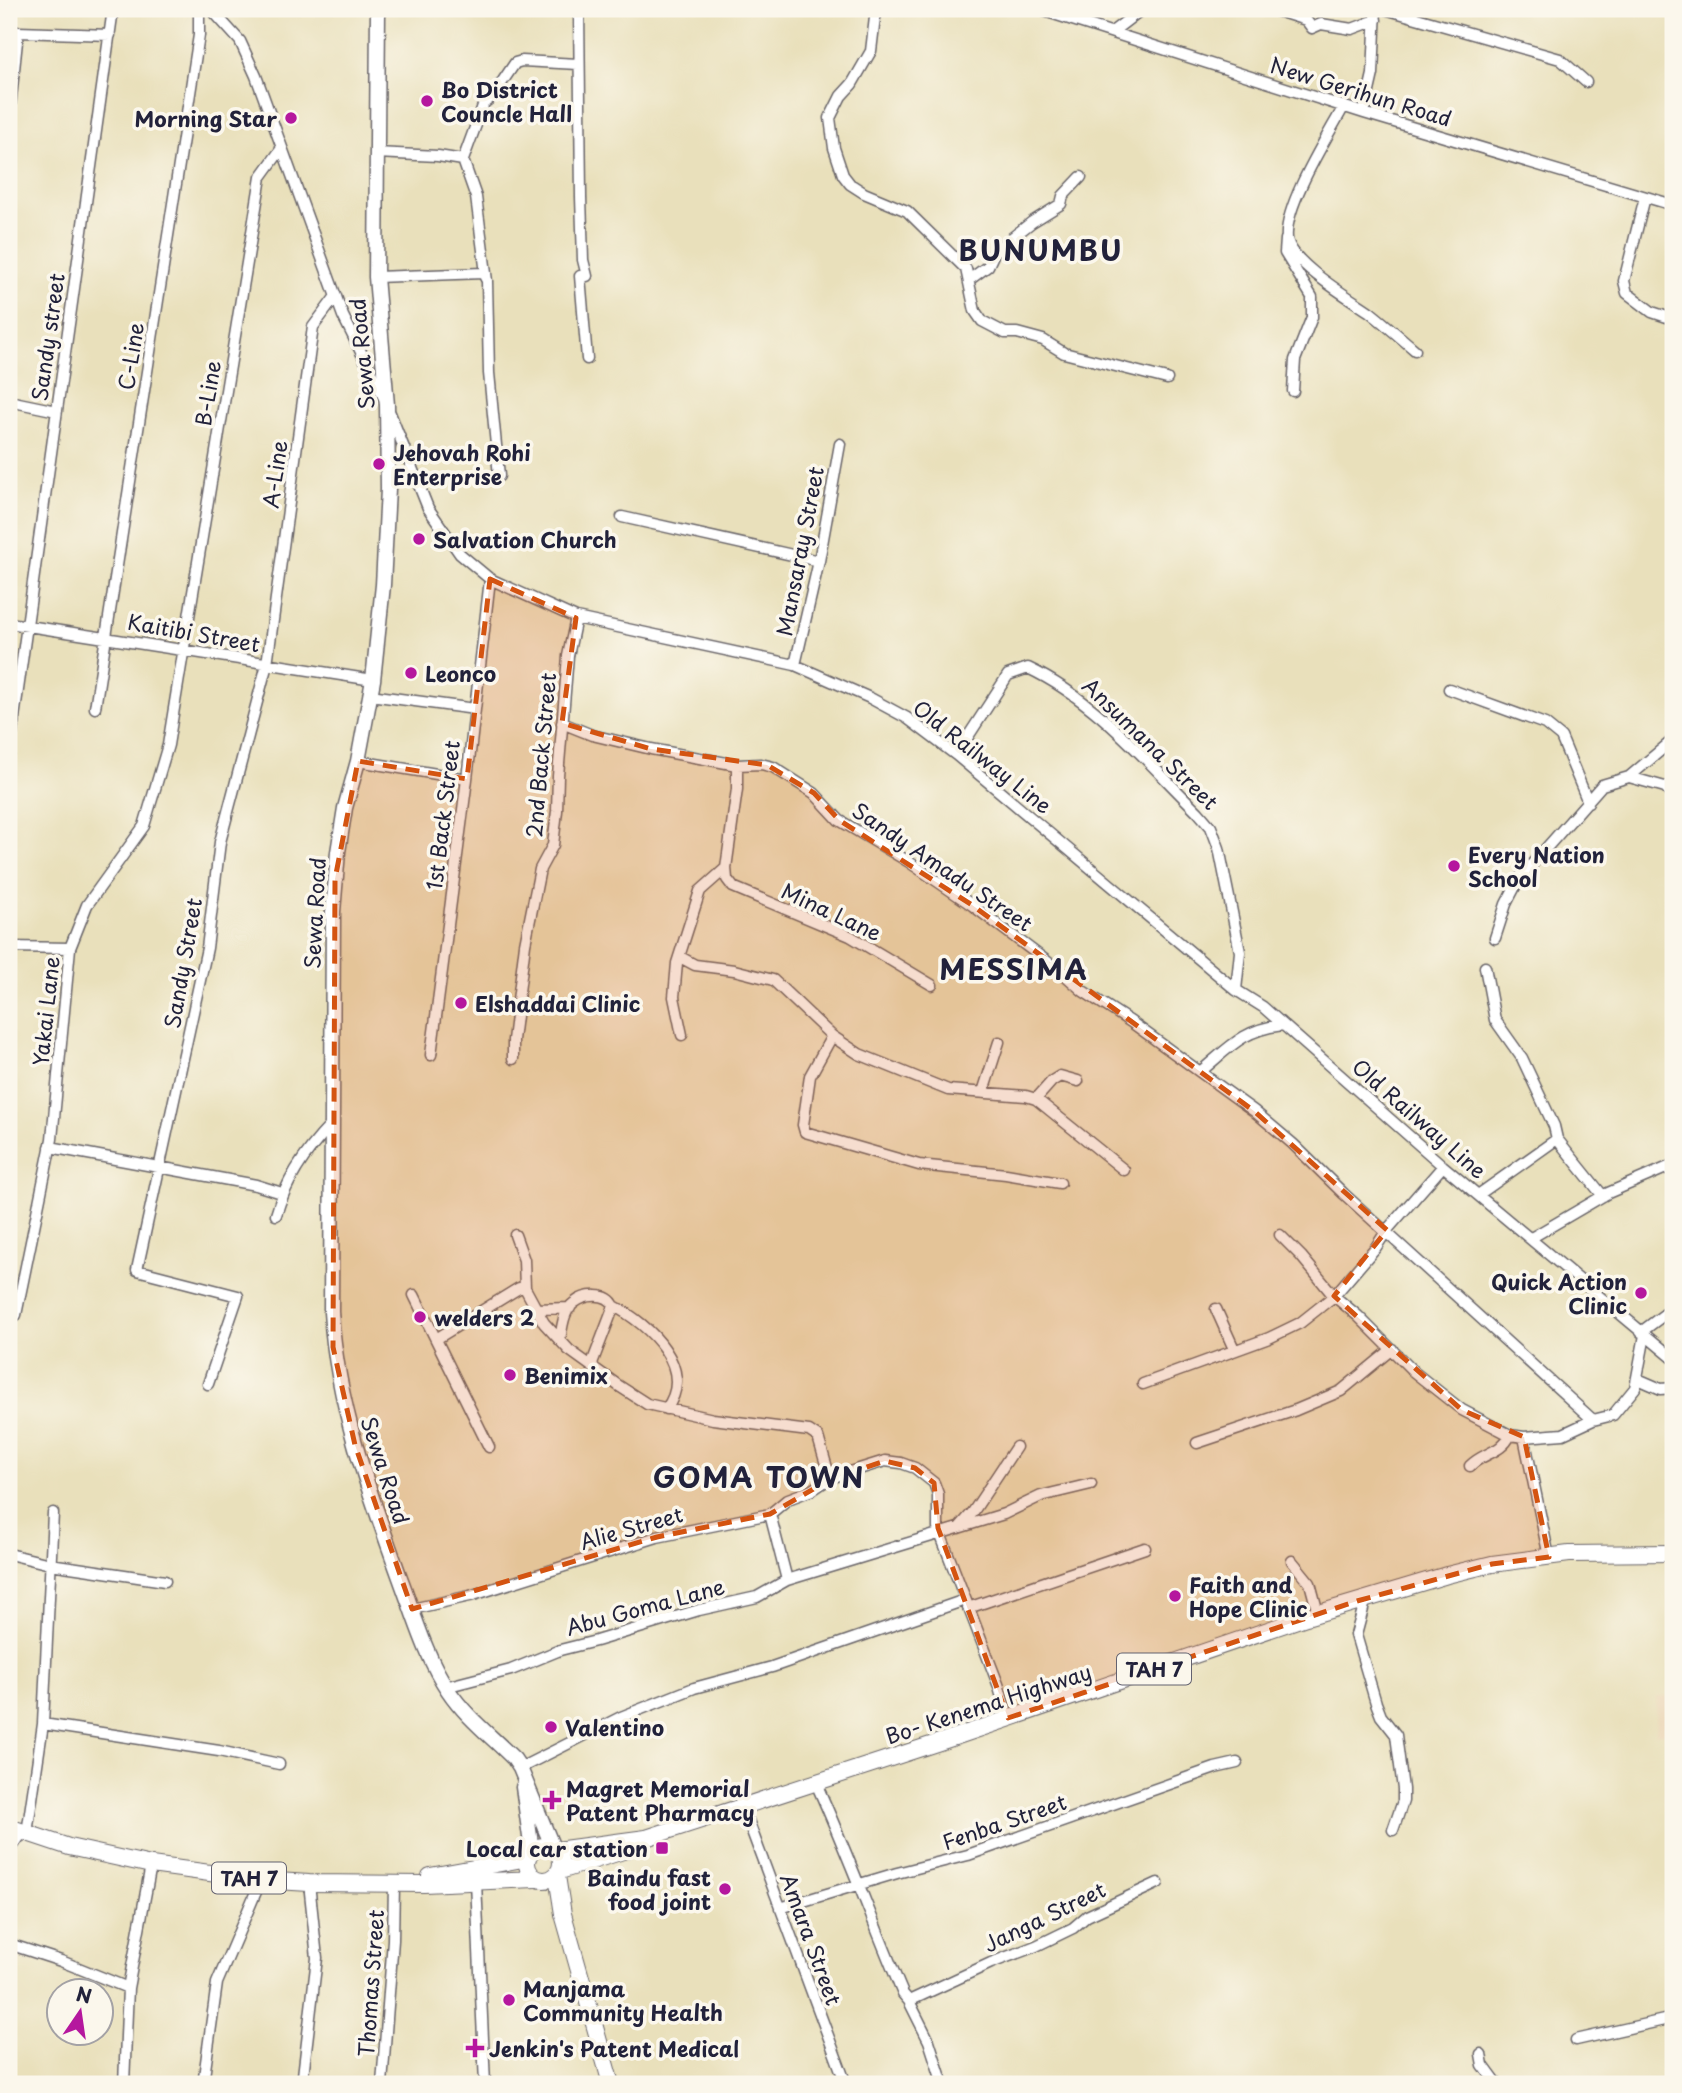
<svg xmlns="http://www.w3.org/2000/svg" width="1682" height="2093" viewBox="0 0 1682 2093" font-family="'Playpen Sans',sans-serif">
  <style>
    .built { fill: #ecd8ba }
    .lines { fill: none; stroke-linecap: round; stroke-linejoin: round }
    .minor-casing { stroke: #686468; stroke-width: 13 }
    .major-casing { stroke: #686468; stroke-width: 17 }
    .highway-casing { stroke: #686468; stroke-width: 18 }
    .minor { stroke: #fff; stroke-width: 10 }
    .major { stroke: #fff; stroke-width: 14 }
    .highway { stroke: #fff; stroke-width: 16 }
    .marked { fill: #d45411; fill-opacity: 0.2; stroke: #d45411; stroke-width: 5; stroke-dasharray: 14 9; stroke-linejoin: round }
    .poi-dot { fill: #b5179e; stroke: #fbf7ec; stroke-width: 2.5 }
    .labels { text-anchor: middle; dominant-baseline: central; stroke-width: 7; stroke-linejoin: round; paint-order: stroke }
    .shield { fill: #fbf7ec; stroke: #636270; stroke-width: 2 }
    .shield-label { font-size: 19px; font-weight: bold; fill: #22223b }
    .poi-label { font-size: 21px; font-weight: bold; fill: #22223b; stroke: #fbf7ec; text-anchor: start }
    .street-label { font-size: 21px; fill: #22223b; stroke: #fbf7ec }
    .district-label { font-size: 28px; font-weight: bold; letter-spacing: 2px; fill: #22223b; stroke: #fbf7ec }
  </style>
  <rect width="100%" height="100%" fill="#fbf7ec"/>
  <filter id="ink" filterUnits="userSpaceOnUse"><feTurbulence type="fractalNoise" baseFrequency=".0143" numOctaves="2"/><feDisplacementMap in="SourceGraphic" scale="14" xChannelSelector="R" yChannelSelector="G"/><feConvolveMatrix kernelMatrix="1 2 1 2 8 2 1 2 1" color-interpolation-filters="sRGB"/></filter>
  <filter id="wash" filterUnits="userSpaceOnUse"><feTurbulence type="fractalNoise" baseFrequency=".00686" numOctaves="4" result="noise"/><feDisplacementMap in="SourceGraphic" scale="28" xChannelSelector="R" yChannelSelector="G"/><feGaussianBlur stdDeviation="1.57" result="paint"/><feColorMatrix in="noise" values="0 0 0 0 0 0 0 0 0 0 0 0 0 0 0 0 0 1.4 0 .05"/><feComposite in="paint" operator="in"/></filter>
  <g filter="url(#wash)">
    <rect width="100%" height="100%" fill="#e9e0bb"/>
    <path class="built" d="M1657 1697H1673V1732L1656 1734Z"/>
  </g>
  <g filter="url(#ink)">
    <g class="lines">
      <g class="minor-casing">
        <path id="minor" d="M211 9 240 41 256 76 343 316 384 398
          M579 9 581 197 583 260 587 276H580L587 359
          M876 9 871 51 852 84 841 96 830 118 834 148 843 175 850 184 864 193 907 211 966 269 975 311 982 321 1005 333H1017L1043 340 1064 353 1167 379
          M1038 9 1364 113 1673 205
          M1271 9 1306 20 1312 28 1321 24 1352 29 1376 20
          M1385 9 1560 59 1586 82
          M1112 32 1142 9
          M1344 106C1328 136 1284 205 1287 238 1290 263 1350 298 1370 312 1385 324 1400 337 1415 350
          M1364 113 1373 74 1376 9
          M9 117 18 32 110 35
          M376 153 438 156 463 160 476 197 487 281 489 373 499 476
          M463 160 484 103 492 97 515 63 522 61 578 64
          M1645 197 1624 281 1627 293 1652 312 1673 319
          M1286 239 1285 253 1312 297V317L1295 360 1293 391
          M376 277 483 273 486 279
          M969 280 988 266 995 251 1032 222 1061 204 1063 196 1081 177
          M9 401 57 411
          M390 413 428 508 460 554 490 579 576 618 795 665 870 698 907 718 956 755 1236 990 1263 1007 1443 1166 1673 1358
          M622 517 819 561
          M9 623 373 680
          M795 665 819 561 840 444
          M1449 689 1545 724 1561 737 1588 802
          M370 695 475 709
          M95 708 199 35V9
          M562 723 592 735 651 749 737 765 761 764 773 767 814 793 839 820 909 862 972 905 1065 975 1083 991 1131 1022 1200 1072
          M9 754 113 9
          M956 755 1008 675 1028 668C1096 700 1145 760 1198 812L1211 827 1219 848 1240 952 1236 990
          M358 761 467 779
          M1629 777 1665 787 1673 795
          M726 868 727 879 733 887 850 936 932 985
          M1495 938 1506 904 1519 879 1602 785 1629 777 1673 740
          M9 947 70 948
          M680 957 695 965 734 970 773 980 832 1036 859 1054 948 1090 1026 1096 1036 1099 1124 1170
          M1485 967 1495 1020 1522 1058 1554 1126 1557 1139 1603 1196
          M1283 1025C1243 1029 1229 1048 1200 1072L1254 1111 1293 1144 1344 1194 1593 1420
          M682 1035 674 997 677 963 700 891 726 868 737 789V765
          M832 1036 810 1076 803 1125 805 1132 919 1165 1006 1174 1060 1183
          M431 1055 467 779 490 579
          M513 1059V1040L525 944 540 869 553 845 557 811 558 776 568 656 576 618
          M983 1092 999 1042
          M1036 1099 1052 1081 1060 1076 1078 1081
          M50 1147 256 1185 282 1193
          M1478 1195 1557 1139
          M276 1215C286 1180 306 1151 331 1125
          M515 1235 524 1260 525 1288
          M1280 1235 1301 1256 1334 1296 1358 1316 1414 1372 1462 1410 1510 1435 1524 1437 1563 1434 1593 1420 1613 1415 1635 1388 1645 1335
          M1531 1238 1608 1193 1673 1165
          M414 1295 489 1447
          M614 1306C649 1324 697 1369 666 1409
          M535 1309 570 1308
          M1216 1309 1234 1349
          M16 1315 52 1139 70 948 87 905 144 826 168 745 261 177 282 148
          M1641 1332 1673 1308
          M436 1339 519 1288H525L544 1323 569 1350 619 1386 647 1404 713 1419 809 1431 818 1437 830 1478
          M560 1340C562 1328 563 1311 574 1303 585 1294 608 1292 614 1306L591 1366
          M1638 1379 1661 1389 1673 1388
          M208 1384 238 1296 137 1270 207 948 220 842 267 664 313 327 336 296
          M1143 1384 1269 1338 1300 1323 1334 1296 1376 1247 1387 1230 1443 1166
          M1524 1437 1549 1557
          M1197 1443 1296 1410 1341 1391 1392 1349
          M1470 1466C1482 1453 1502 1453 1510 1435
          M959 1528 973 1512 1016 1447
          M9 1554 50 1564 165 1581
          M1292 1561 1310 1583 1318 1613
          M787 1580 1004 1514 1041 1496 1091 1484
          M1366 1598 1356 1635 1376 1703 1381 1716 1396 1735 1403 1789V1801L1393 1830
          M968 1608 1145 1548
          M412 1609 470 1596 657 1537 770 1514 788 1499 812 1490 830 1478 885 1461 901 1463 915 1468 934 1483 938 1494V1528L998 1684 1008 1718
          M445 1687 511 1670 560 1650 596 1641 699 1610 757 1597 787 1580 770 1514
          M43 1724 219 1751 279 1764
          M520 1768 621 1717 694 1688 772 1667 965 1600
          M815 1781C847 1851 873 1923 903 1994L909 2001 991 1963 1036 1946 1073 1928 1087 1916 1158 1883
          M743 1807 846 2084
          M27 1833 43 1724 53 1513
          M9 1851 23 1832
          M476 1882 485 2084
          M780 1908 897 1873 968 1855 1215 1768 1237 1763
          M9 1944 61 1961 128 1988
          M909 2001 929 2041 943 2084
          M1576 2040 1673 2018
          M1481 2054 1483 2065 1497 2084
          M124 2084 128 1988 151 1865
          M203 2084 217 1983 261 1880
          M302 2084 317 1958 309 1883
          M382 2084 393 1940 394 1884"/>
      </g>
      <g class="major-casing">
        <path id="major" d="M378 9 376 277 387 405 388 489 383 585 373 680 358 761 345 808 338 852 333 912 331 1312C337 1406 370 1495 402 1583 415 1618 427 1659 448 1690 466 1717 491 1736 514 1759L520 1768 553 1848
          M523 1787 532 1851"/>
      </g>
      <g class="highway-casing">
        <path id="highway" d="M9 1827 69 1847 151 1865 261 1880 309 1883 424 1884 536 1879
          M527 1863a17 17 0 1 1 34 0a17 17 0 1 1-34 0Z
          M556 1850 646 1838 958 1736 1306 1617 1447 1575 1492 1564 1569 1554 1673 1553
          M560 1871 623 1851 632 1846
          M430 1876 528 1858
          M557 1876 563 1914 611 2084"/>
      </g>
      <use href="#minor" class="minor"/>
      <use href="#major" class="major"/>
      <use href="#highway" class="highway"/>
    </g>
  </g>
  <path class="marked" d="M490 579 576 618 562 723 651 749 767 765 814 793 839 820 972 905 1254 1111 1387 1230 1334 1296 1462 1410 1524 1437 1549 1557 1492 1564 1357 1601 1008 1718 938 1528 934 1483 915 1468 885 1461 829 1480 770 1514 657 1537 412 1609 355 1445 333 1347 335 879 358 761 467 779Z"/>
  <g class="poi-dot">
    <circle cx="427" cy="101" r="7"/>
    <circle cx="291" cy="118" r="7"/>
    <circle cx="379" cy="464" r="7"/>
    <circle cx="419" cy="539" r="7"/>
    <circle cx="411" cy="673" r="7"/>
    <circle cx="1454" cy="866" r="7"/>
    <circle cx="461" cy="1003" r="7"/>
    <circle cx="1641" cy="1293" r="7"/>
    <circle cx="420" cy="1317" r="7"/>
    <circle cx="510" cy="1375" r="7"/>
    <circle cx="1175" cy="1596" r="7"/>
    <circle cx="551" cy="1727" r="7"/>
    <path d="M548.5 1789.5h7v7h7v7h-7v7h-7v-7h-7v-7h7z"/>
    <rect x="655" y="1841" width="14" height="14" rx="3.5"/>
    <circle cx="725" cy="1889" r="7"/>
    <circle cx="509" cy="2000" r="7"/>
    <path d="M471.5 2037.5h7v7h7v7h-7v7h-7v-7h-7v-7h7z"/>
  </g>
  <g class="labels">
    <g class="shield">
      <rect x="1117" y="1653.5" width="74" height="31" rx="5"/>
      <rect x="212" y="1862.5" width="74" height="31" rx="5"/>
    </g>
    <g class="shield-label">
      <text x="1154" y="1669">TAH 7</text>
      <text x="249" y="1878">TAH 7</text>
    </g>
    <g class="poi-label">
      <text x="441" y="89">Bo District<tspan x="441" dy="24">Councle Hall</tspan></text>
      <text x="277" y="118" text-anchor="end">Morning Star</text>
      <text x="393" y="452">Jehovah Rohi<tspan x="393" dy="24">Enterprise</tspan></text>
      <text x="433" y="539">Salvation Church</text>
      <text x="425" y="673">Leonco</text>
      <text x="1468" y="854">Every Nation<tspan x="1468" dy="24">School</tspan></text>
      <text x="475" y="1003">Elshaddai Clinic</text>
      <text x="1627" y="1281" text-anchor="end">Quick Action<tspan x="1627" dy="24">Clinic</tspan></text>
      <text x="434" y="1317">welders 2</text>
      <text x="524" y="1375">Benimix</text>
      <text x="1189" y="1584">Faith and<tspan x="1189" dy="24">Hope Clinic</tspan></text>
      <text x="565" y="1727">Valentino</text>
      <text x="566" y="1788">Magret Memorial<tspan x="566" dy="24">Patent Pharmacy</tspan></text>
      <text x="648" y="1848" text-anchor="end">Local car station</text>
      <text x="711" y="1877" text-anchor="end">Baindu fast<tspan x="711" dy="24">food joint</tspan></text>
      <text x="523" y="1988">Manjama<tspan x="523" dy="24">Community Health</tspan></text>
      <text x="489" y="2048">Jenkin's Patent Medical</text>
    </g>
    <g class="street-label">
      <text transform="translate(1361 91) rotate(17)">New Gerihun Road</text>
      <text transform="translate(47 337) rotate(-82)">Sandy street</text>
      <text transform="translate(361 354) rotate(-95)">Sewa Road</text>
      <text transform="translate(130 356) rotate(-81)">C-Line</text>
      <text transform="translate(207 393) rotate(-81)">B-Line</text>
      <text transform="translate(274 474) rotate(-82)">A-Line</text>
      <text transform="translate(799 551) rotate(-79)">Mansaray Street</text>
      <text transform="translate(194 632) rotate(10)">Kaitibi Street</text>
      <text transform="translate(1151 743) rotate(44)">Ansumana Street</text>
      <text transform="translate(540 755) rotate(-85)">2nd Back Street</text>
      <text transform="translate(983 756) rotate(38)">Old Railway Line</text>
      <text transform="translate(442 815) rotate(-83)">1st Back Street</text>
      <text transform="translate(943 866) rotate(34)">Sandy Amadu Street</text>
      <text transform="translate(832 911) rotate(25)">Mina Lane</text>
      <text transform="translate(314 913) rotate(-87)">Sewa Road</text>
      <text transform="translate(182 963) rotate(-80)">Sandy Street</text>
      <text transform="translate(45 1011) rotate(-84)">Yakai Lane</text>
      <text transform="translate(1420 1118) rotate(41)">Old Railway Line</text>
      <text transform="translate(386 1470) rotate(72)">Sewa Road</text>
      <text transform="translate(631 1527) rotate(-16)">Alie Street</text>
      <text transform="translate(645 1606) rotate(-15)">Abu Goma Lane</text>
      <text transform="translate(988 1703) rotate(-18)">Bo- Kenema Highway</text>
      <text transform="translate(1004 1821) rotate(-19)">Fenba Street</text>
      <text transform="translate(1044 1916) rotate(-26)">Janga Street</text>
      <text transform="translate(812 1939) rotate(70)">Amara Street</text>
      <text transform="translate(370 1983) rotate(-86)">Thomas Street</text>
    </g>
    <g class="district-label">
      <text x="1041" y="249">BUNUMBU</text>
      <text x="1014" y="968">MESSIMA</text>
      <text x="759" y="1476">GOMA TOWN</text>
    </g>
  </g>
  <rect width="1682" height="2093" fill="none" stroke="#fbf7ec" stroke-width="35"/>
  <g transform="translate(80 2012) rotate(13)"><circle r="33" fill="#fbf7ec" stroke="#a4a2a5" stroke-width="2"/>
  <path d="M0-5L12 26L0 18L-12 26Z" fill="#b5179e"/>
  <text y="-10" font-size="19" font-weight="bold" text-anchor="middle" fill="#22223b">N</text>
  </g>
</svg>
